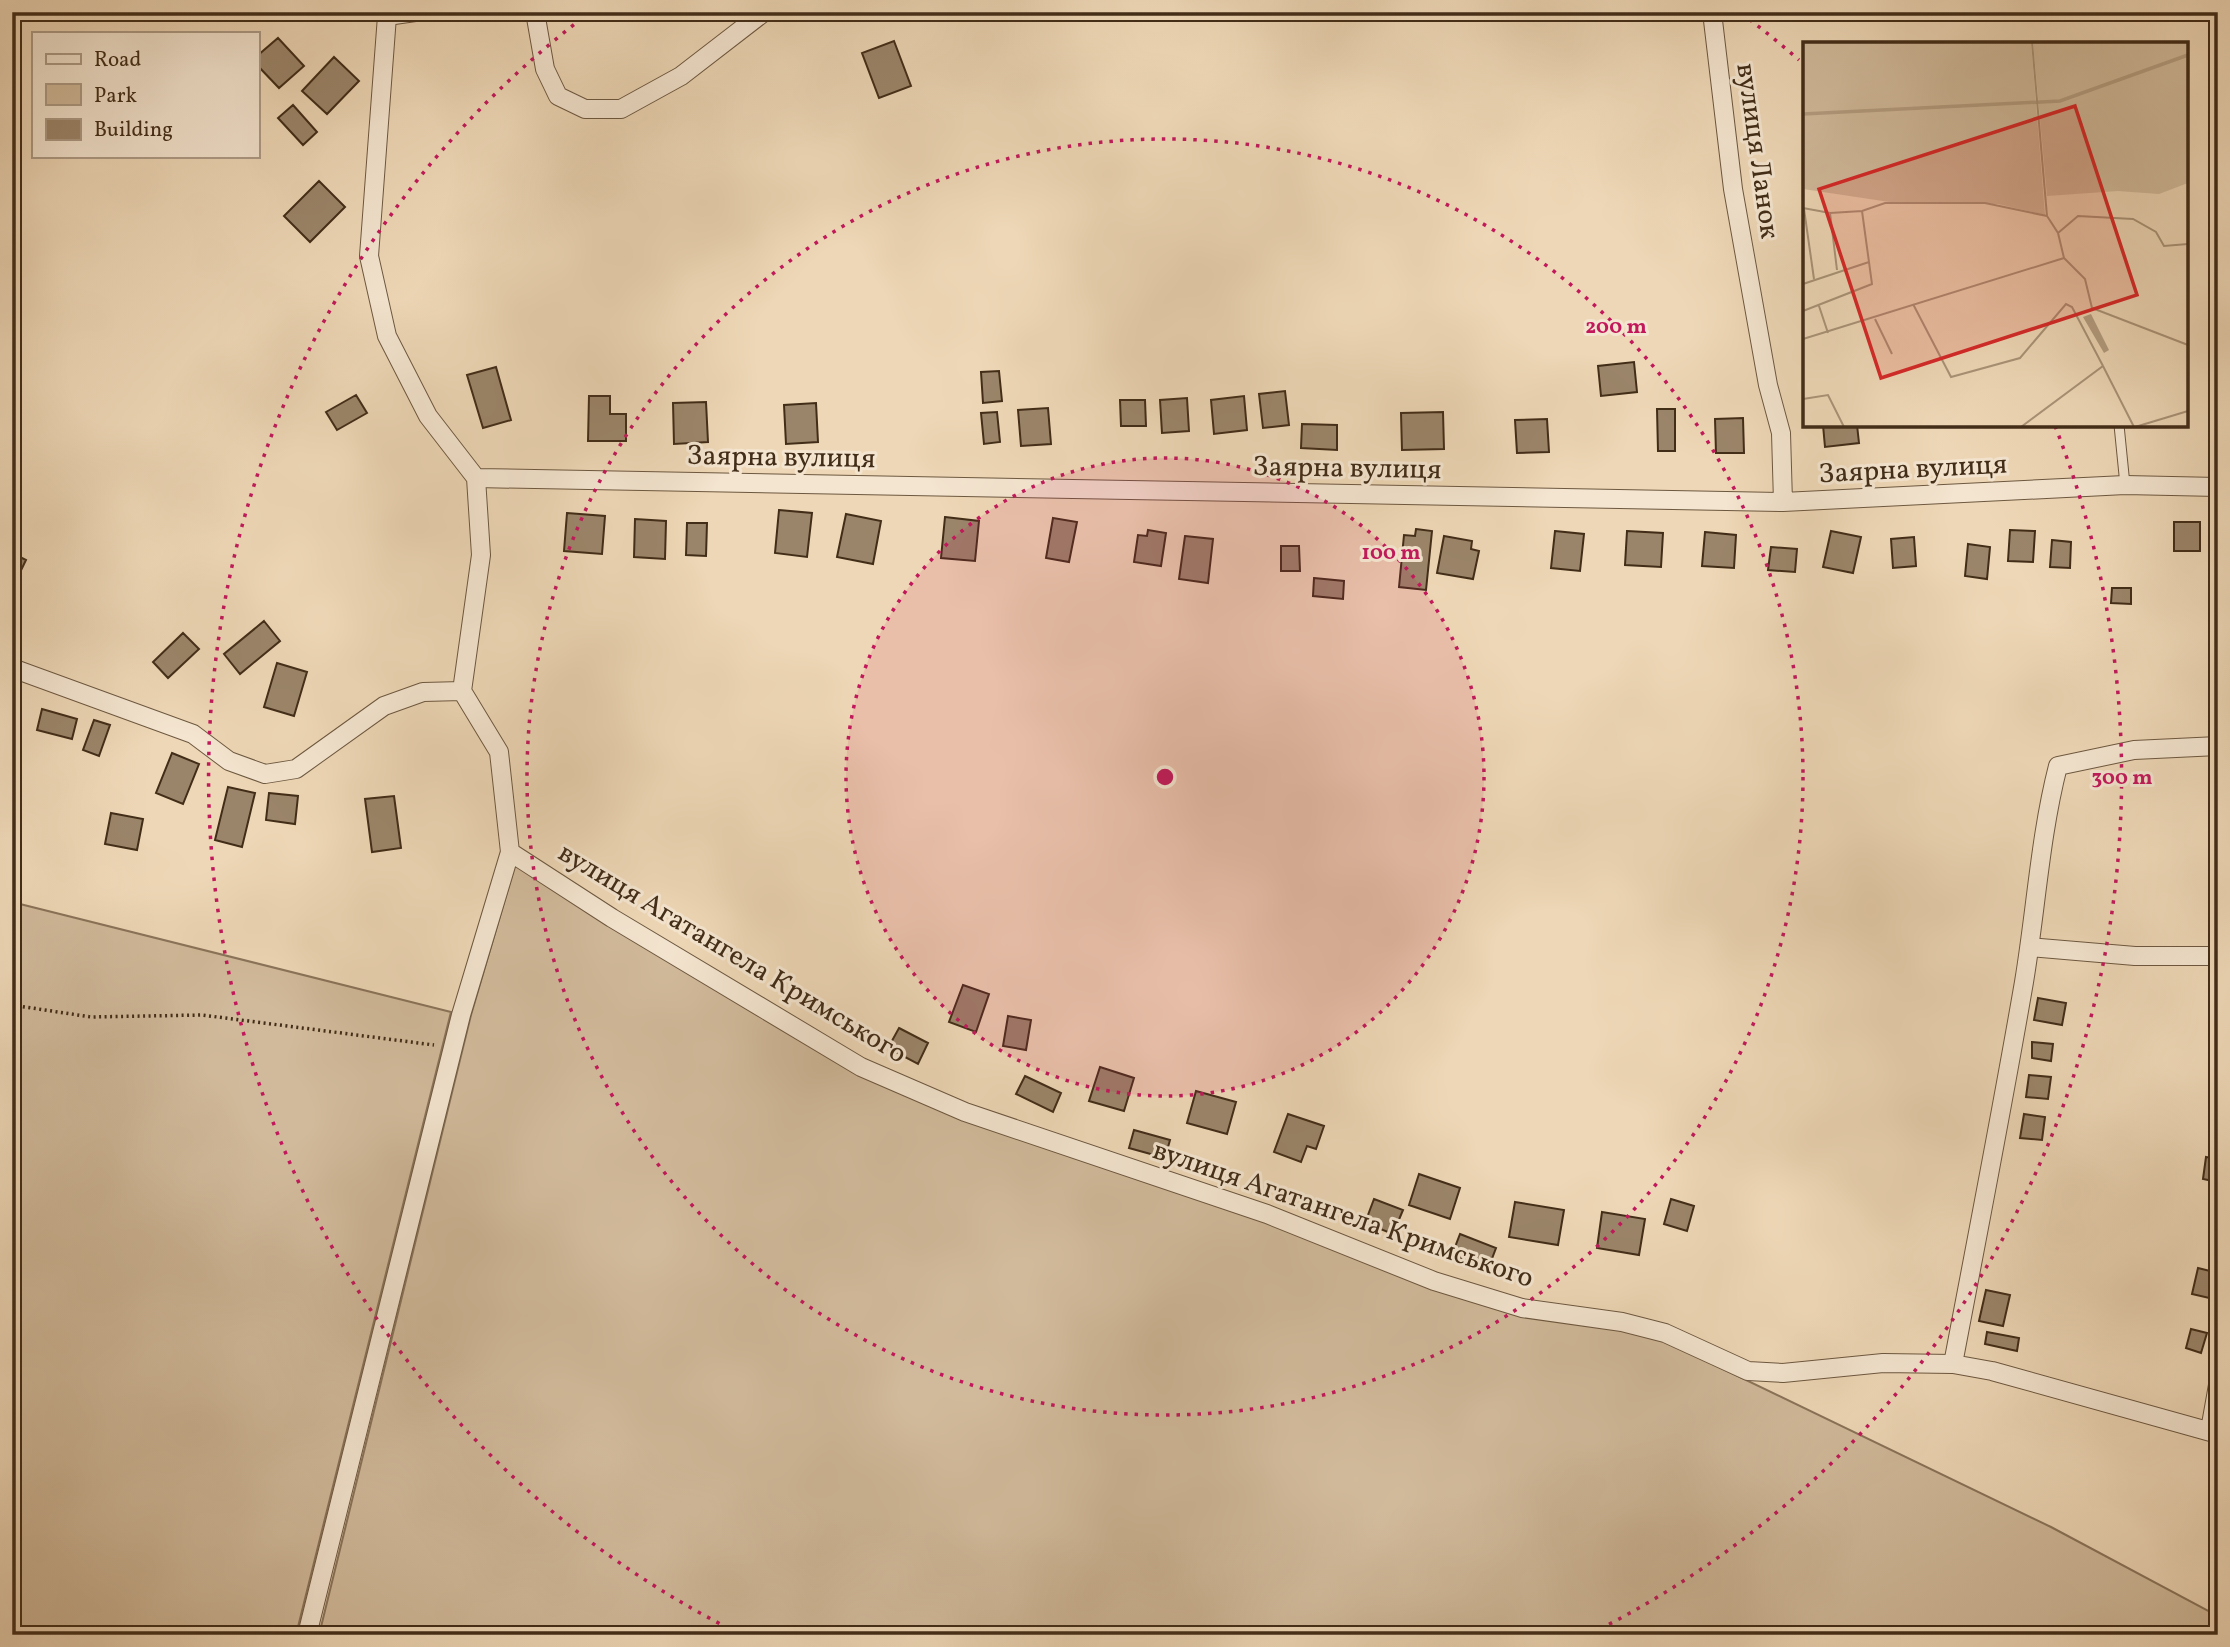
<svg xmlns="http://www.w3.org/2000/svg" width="2230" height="1647" viewBox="0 0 2230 1647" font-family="Vollkorn,serif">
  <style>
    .green { fill: #d1ba9b; stroke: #8a745a; stroke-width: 2 }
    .building { fill: #9b856a; stroke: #422d18; stroke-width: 2 }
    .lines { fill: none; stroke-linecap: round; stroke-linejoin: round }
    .lane-casing { stroke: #6d5840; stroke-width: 11 }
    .street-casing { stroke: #6d5840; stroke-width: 20 }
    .path { stroke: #422d18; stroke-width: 3.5; stroke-dasharray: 2 3.5; stroke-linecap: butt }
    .lane { stroke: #f4e5d0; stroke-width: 9 }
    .street { stroke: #f4e5d0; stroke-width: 18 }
    .ring { fill: none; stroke: #c2185b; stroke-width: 3.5; stroke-dasharray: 3.5 7 }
    .labels { text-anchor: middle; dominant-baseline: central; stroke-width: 6; stroke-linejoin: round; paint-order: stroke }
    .street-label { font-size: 28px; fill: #422d18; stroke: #f4e5d0 }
    .inset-river { fill: none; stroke: #b49d80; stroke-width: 3.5 }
    .inset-road { fill: none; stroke: #a99377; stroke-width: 2 }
    .view { fill: #d62828; fill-opacity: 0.15; stroke: #d62828; stroke-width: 3.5 }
    .inset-edge { fill: none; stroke: #422d18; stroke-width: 3.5 }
    .centre { fill: #c2185b; stroke: #f4e5d0; stroke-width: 3.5 }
    .ring-label { font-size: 21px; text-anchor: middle; font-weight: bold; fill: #c2185b; stroke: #f4e5d0; stroke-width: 6; stroke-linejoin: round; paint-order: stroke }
  </style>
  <rect width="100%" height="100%" fill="#eed7b6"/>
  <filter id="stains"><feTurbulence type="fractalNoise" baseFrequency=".00286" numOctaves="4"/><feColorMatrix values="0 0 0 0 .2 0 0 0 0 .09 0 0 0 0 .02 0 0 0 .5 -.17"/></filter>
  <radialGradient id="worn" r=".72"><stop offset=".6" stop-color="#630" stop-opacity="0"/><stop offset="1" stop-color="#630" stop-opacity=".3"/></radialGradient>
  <path class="green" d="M515 865 859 1073 1265 1221 1432 1287 1663 1340 2051 1527 2218 1616V1635H319L471 1015Z
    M12 902 451 1012 296 1635H12Z"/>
  <path class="building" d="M1153 12H1209V15L1153 18Z
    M278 38 304 66 279 88 257 65V56Z
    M894 41 911 86 879 98 862 53Z
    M334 57 359 81 327 114 302 91Z
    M293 105 317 132 303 145 278 118Z
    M319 181 345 207 310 242 284 216Z
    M1634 362 1637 392 1601 396 1598 366Z
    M496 367 511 420 483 428 467 375Z
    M999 371 1002 401 983 403 981 372Z
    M1285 391 1289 425 1263 428 1259 394Z
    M356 395 367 413 337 430 326 412Z
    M589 396H610V414H626V441H588Z
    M1244 396 1247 430 1214 434 1211 400Z
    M1187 398 1189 431 1162 433 1160 400Z
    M1120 400H1145L1146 426H1121Z
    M706 402 708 442 674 444 673 403Z
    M816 403 818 442 786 444 784 405Z
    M1048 408 1051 444 1021 446 1018 410Z
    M1657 409H1675V451H1658Z
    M997 412 1000 442 984 444 981 413Z
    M1443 412 1444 449 1402 450 1401 413Z
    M1743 418 1744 453H1716L1715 419Z
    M1547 419 1549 452 1517 453 1515 420Z
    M1302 424 1337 425V450L1301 448Z
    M1823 425H1857L1859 443 1825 447Z
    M779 510 812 513 807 557 775 553Z
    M567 513 605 516 602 554 564 551Z
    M846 514 881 521 873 564 837 557Z
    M945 517 979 521 975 561 941 558Z
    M1053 518 1077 522 1069 562 1046 558Z
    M635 519 666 521 665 559 634 557Z
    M2174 522H2200V551H2174Z
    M2212 522H2218V546H2213Z
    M687 523H707L706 556 686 555Z
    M1416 529 1432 531 1426 590 1399 587 1404 535 1415 536Z
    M1148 530 1166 533 1161 566 1134 562 1138 535 1147 536Z
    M2010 530 2035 531 2033 562 2008 561Z
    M1555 531 1584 534 1580 571 1551 568Z
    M1627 531 1663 533 1661 567 1625 565Z
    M1831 531 1861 537 1853 573 1823 567Z
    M1705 532 1736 535 1734 568 1702 566Z
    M1185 536 1213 539 1208 583 1179 579Z
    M1444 536 1472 541 1471 549 1479 551 1473 579 1437 573Z
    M1914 537 1916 566 1893 568 1891 539Z
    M2052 540 2071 542 2070 568 2050 567Z
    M1968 544 1990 547 1987 579 1965 576Z
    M1281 546H1299L1300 571H1281Z
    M1771 547 1797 549 1795 572 1768 570Z
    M12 553 26 560 13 587H12Z
    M1314 578 1344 581 1343 599 1313 596Z
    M2112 588H2131V604L2111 603Z
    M264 621 280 641 240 674 224 654Z
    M183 633 199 649 168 678 153 662Z
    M277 663 307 672 294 716 264 707Z
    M42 709 77 719 72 739 37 730Z
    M94 720 110 725 99 756 83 750Z
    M172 753 199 764 183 804 156 793Z
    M228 787 255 793 242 847 215 840Z
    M269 793 298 796 295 824 266 820Z
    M394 796 401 848 372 852 365 799Z
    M111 813 143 819 137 850 105 844Z
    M963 985 989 994 976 1032 949 1022Z
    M2038 998 2066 1003 2062 1025 2034 1020Z
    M1008 1016 1031 1020 1026 1050 1003 1046Z
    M899 1028 928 1043 918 1064 888 1048Z
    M2032 1042 2053 1044 2051 1061 2032 1058Z
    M1100 1067 1134 1078 1124 1111 1089 1101Z
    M2029 1075 2051 1077 2048 1099 2026 1097Z
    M1025 1076 1061 1093 1053 1112 1016 1094Z
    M1196 1091 1236 1102 1227 1134 1187 1123Z
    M1288 1114 1324 1126 1316 1149 1307 1146 1301 1162 1274 1152Z
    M2024 1114 2045 1117 2042 1140 2020 1138Z
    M1134 1130 1170 1140 1165 1158 1129 1148Z
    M2206 1157 2218 1159V1182L2203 1179Z
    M1419 1174 1460 1188 1450 1219 1409 1205Z
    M1374 1199 1403 1210 1393 1234 1365 1223Z
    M1671 1199 1694 1206 1687 1231 1664 1224Z
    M1515 1202 1564 1210 1558 1245 1509 1237Z
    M1602 1212 1645 1219 1639 1255 1597 1248Z
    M1460 1234 1496 1248 1488 1269 1452 1255Z
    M2198 1268 2218 1273V1300L2192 1294Z
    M1986 1290 2010 1295 2003 1326 1979 1321Z
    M2191 1329 2207 1333 2201 1353 2186 1348Z
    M1987 1332 2019 1338 2017 1351 1985 1344Z"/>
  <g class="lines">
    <g class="lane-casing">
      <path id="lane" d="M2119 425 2125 485"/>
    </g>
    <g class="street-casing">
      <path id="street" d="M535 12 545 69 558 96 585 109H621L681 76 764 12
        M1712 12 1733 189 1768 385 1781 433 1783 502
        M387 16 415 12
        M476 478 1783 502 2125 485 2218 487
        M12 668 193 734 229 761 265 774 296 769 384 706 423 692 462 691
        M510 852 612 918 861 1067 965 1112 1267 1214 1434 1281 1522 1308 1622 1322 1665 1333 1748 1371 1783 1373 1883 1363 1953 1364 1992 1371 2218 1434
        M2030 947 2135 956H2218
        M1953 1364C1977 1237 2002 1110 2024 982 2036 910 2040 836 2058 766L2134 750 2218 746
        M2210 1430 2218 1385
        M307 1635 461 1015 510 852 499 752 462 691 481 555 476 478 428 416 387 336 369 256 387 16 383 12"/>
    </g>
    <path class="path" d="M12 1005 91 1017 202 1015 434 1045"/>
    <use href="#lane" class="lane"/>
    <use href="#street" class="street"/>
  </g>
  <circle cx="1165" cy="777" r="319" fill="#c2185b" fill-opacity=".12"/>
  <g class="ring">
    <circle cx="1165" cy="777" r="319"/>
    <circle cx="1165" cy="777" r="638"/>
    <path d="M738 1633A957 957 0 0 1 589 13M1741 13A957 957 0 0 1 1799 60M2055 426A957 957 0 0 1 1592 1633"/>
  </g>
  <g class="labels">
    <g class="street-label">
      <text transform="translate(1757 151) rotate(82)">вулиця Ланок</text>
      <text transform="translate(781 458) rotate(1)">Заярна вулиця</text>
      <text transform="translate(1347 469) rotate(1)">Заярна вулиця</text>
      <text transform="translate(1913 470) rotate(-3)">Заярна вулиця</text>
      <text transform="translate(732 954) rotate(31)">вулиця Агатангела Кримського</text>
      <text transform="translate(1343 1215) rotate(19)">вулиця Агатангела Кримського</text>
    </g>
  </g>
  <g transform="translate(1803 42)">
    <rect width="385" height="385" fill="#eed7b6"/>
    <path d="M0 0H228L242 173 195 162 93 161 0 147ZM230 0H385V141L356 152 315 149 244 154Z" fill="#d1ba9b"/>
    <path d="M288 272 306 308 301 311 280 275Z" fill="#b49d80"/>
    <path class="inset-river" d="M0 72 257 59 385 13"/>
    <path class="inset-road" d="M229 0 244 174 255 191 261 216 282 237 289 266 385 303M0 166 27 171 59 169 82 161H182L244 174M1 167 11 237M27 171 34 228M255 191 275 174 330 177 353 190 361 204 385 202M0 242 66 220M110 262 148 335 217 316 263 262 269 265 300 324M16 264 25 291M0 269 69 242 59 169M72 277 89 312M0 297 261 216M0 357 25 353 41 385M218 385 300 324 331 385M332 385 385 369"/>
    <path class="view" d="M272 64 334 253 78 336 16 147Z"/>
    <rect width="385" height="385" class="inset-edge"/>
  </g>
  <circle cx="1165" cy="777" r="10" class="centre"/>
  <g class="ring-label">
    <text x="1616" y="333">200 m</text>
    <text x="1391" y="559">100 m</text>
    <text x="2122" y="784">300 m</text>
  </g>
  <rect width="2230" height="1647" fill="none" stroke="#eed7b6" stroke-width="42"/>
  <rect x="14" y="14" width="2202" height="1619" fill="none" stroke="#422d18" stroke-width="3.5"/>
  <rect x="21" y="21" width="2188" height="1605" fill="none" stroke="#422d18" stroke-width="2"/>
  <rect x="32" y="32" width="228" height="126" fill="#f4e5d0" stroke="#ad9b86" stroke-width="2"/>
  <rect x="46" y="54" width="35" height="10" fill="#f4e5d0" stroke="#ad9b86" stroke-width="2"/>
  <text x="94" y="66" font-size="21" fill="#422d18">Road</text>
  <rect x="46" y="84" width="35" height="21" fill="#d1ba9b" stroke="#ad9b86" stroke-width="2"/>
  <text x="94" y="102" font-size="21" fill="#422d18">Park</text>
  <rect x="46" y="119" width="35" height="21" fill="#9b856a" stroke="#ad9b86" stroke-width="2"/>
  <text x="94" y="136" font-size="21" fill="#422d18">Building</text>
  <rect width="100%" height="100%" filter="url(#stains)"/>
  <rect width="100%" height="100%" fill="url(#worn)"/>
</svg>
